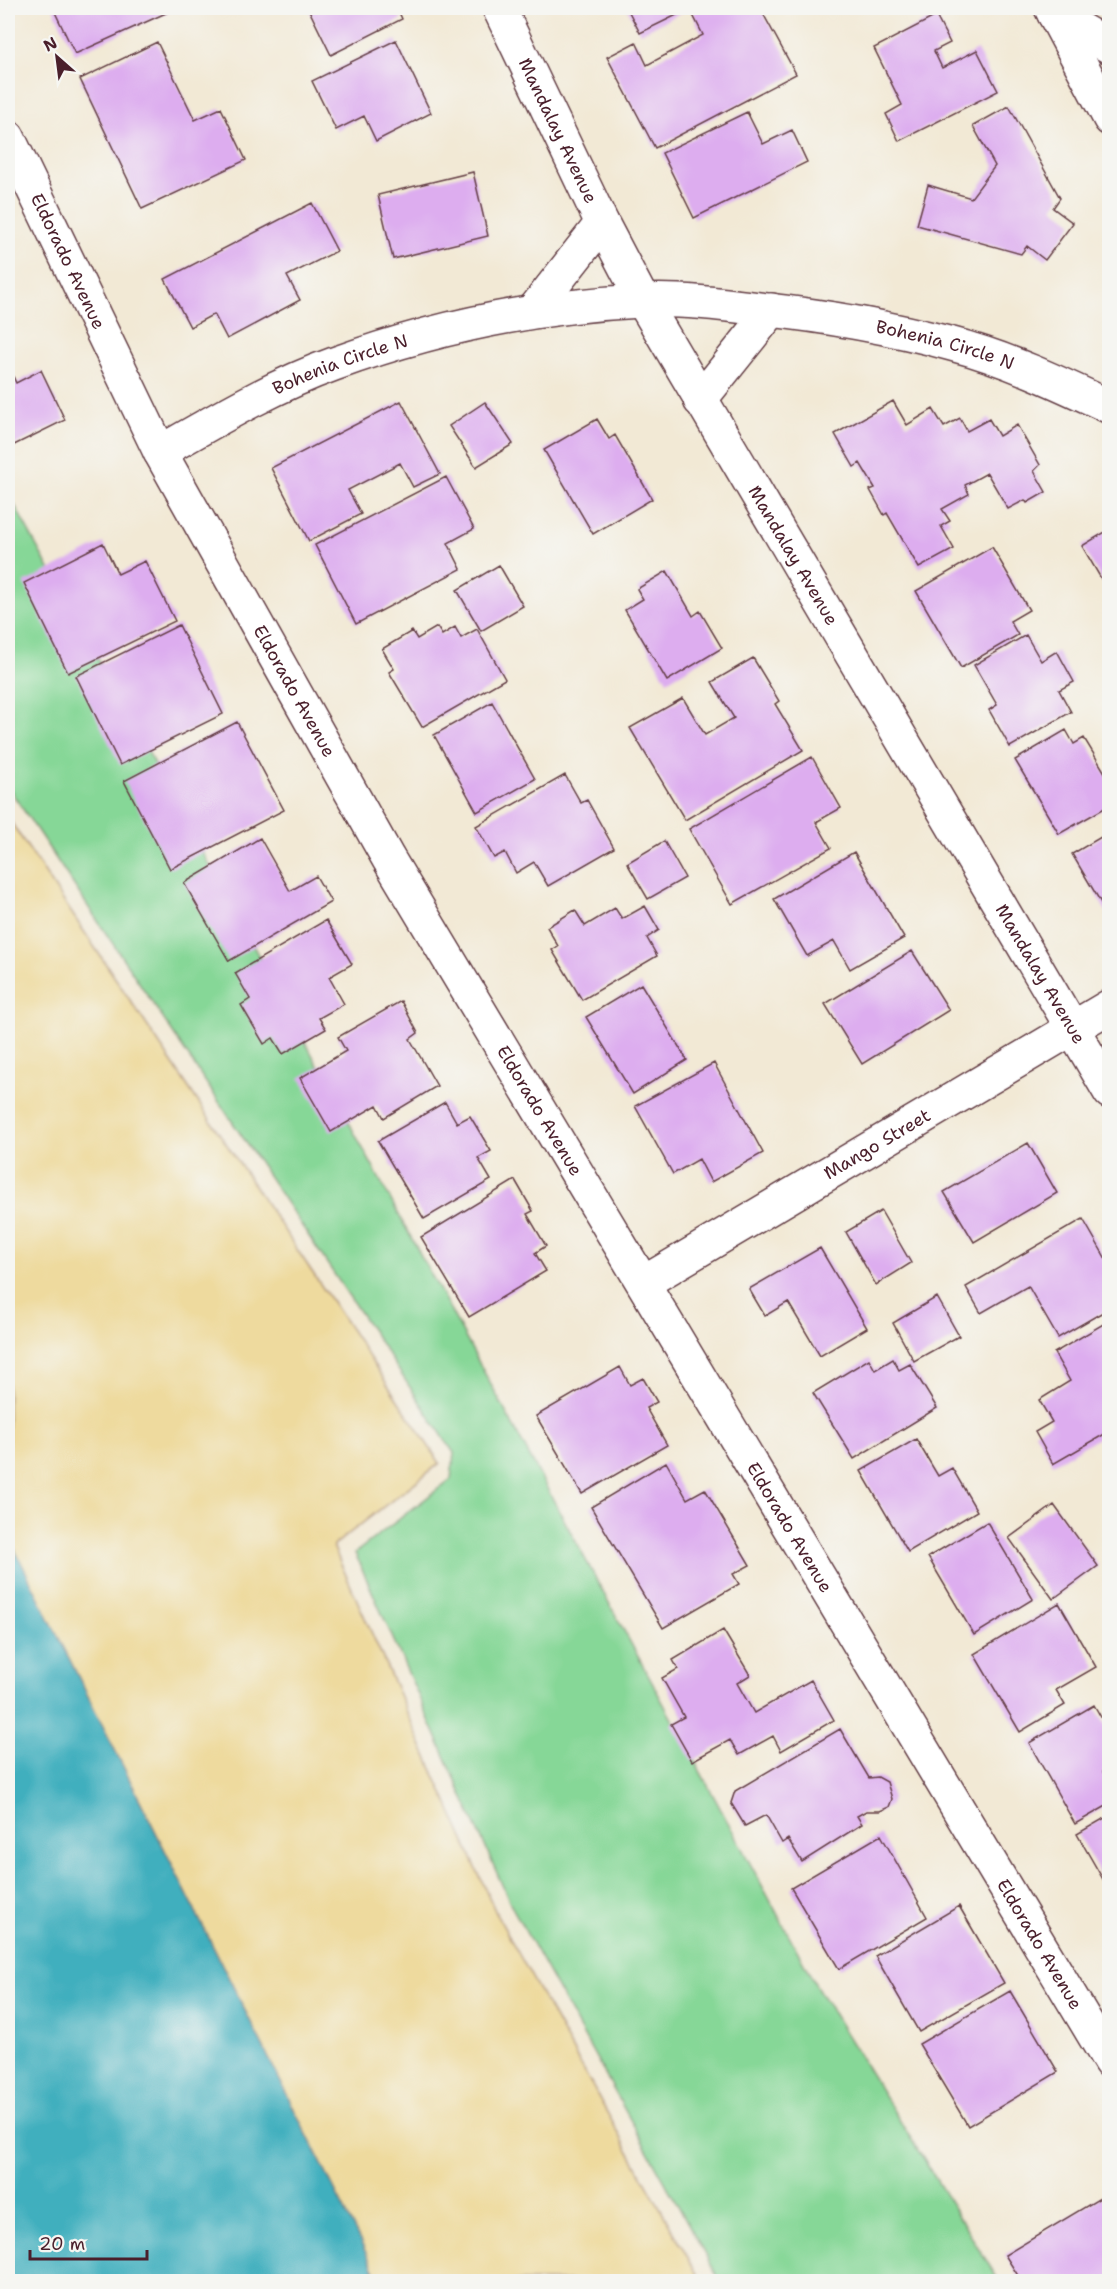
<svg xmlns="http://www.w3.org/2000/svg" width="1117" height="2289" viewBox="0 0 1117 2289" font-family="'Shantell Sans',sans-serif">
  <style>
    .green { fill: #86d797; stroke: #687b61; stroke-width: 1.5 }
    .sand { fill: #eeda9e; stroke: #9c7c64; stroke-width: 1.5 }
    .water { fill: #41afbe; stroke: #466774; stroke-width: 1.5 }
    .building { fill: #ddadef }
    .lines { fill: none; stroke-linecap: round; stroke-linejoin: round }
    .minor-casing { stroke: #633d44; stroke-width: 36 }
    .tertiary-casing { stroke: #633d44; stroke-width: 36 }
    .minor { stroke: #fff; stroke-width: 33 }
    .tertiary { stroke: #fff; stroke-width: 33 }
    .labels { text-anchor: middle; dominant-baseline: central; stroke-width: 4.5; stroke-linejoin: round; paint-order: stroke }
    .street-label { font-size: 18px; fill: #4a1f2b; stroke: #f6f6f2 }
  </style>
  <rect width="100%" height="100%" fill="#f6f6f2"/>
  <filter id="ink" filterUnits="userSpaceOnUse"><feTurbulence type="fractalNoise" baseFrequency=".0167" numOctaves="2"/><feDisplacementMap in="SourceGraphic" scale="12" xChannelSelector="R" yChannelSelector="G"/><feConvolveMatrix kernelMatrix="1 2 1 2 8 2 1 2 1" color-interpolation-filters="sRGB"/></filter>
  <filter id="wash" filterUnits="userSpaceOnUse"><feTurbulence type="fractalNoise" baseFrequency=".008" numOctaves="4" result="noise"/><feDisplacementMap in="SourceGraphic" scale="24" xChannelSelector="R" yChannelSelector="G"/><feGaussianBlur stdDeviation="1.35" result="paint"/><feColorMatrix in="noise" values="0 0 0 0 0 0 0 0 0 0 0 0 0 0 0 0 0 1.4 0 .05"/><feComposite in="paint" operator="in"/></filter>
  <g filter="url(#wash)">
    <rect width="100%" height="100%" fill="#f2e9d5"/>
    <path class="green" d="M8 493 817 1987 999 2281H720L512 1907 355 1553 451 1479 454 1453 8 787Z"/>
    <path class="sand" d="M8 818 440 1463 333 1546 497 1915 701 2281H380L8 1536Z"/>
    <path class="water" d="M8 1536 380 2281H8Z"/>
    <g id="blocks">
      <path class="building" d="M53 8H177L75 54Z
        M308 8H397L402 19 331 55Z
        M627 8H688L689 9 640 33Z
        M702 8H760L796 74 655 148 607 57 636 42 647 65 703 35 692 13Z
        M936 16 950 43 934 51 942 68 977 50 998 91 899 141 886 114 902 105 874 48Z
        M396 40 431 113 376 141 364 116 336 130 312 81Z
        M157 42 195 120 221 108 246 160 142 209 80 79Z
        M1009 106 1060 198 1053 208 1073 223 1045 260 1027 246 1021 254 917 225 928 185 971 198 995 166 973 126Z
        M747 112 763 144 792 130 807 162 694 218 662 153Z
        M473 172 488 236 393 259 378 195Z
        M312 203 337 251 287 276 300 300 227 339 214 314 190 327 165 279Z
        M8 365 16 383 41 370 65 420 8 448Z
        M401 401 440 474 413 487 400 463 348 490 361 514 309 541 271 468Z
        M893 401 907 425 933 409 944 427 960 418 967 431 989 419 999 436 1017 425 1040 465 1034 471 1046 492 1027 503 1025 500 1008 509 987 473 965 485 969 494 942 509 950 521 941 526 954 549 919 568 887 513 884 515 870 490 875 488 860 463 854 467 835 434Z
        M485 402 513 444 476 467 449 426Z
        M597 419 609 439 615 435 652 499 593 534 544 450Z
        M446 477 474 529 448 543 461 569 356 624 315 545Z
        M1110 529V594L1082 546Z
        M103 543 118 574 145 561 175 621 68 673 24 583Z
        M992 547 1029 610 1010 621 1018 635 961 668 916 591Z
        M499 565 523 606 481 631 457 590Z
        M667 571 693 616 700 611 722 648 667 681 625 610 643 599 637 589Z
        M179 625 223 714 120 765 76 676Z
        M437 627 442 635 455 627 461 638 477 629 505 679 422 727 389 672 394 669 382 649 412 631 417 639Z
        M1026 635 1041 661 1057 651 1074 682 1059 690 1071 712 1010 747 989 710 997 705 974 665Z
        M753 658 779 701 775 704 803 750 685 820 630 728 683 698 705 735 734 718 712 682Z
        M492 702 535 779 477 812 434 735Z
        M237 722 284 810 170 869 124 781Z
        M1066 730 1074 744 1084 738 1110 781V805L1059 834 1015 760Z
        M812 757 841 808 816 822 831 848 732 904 689 829Z
        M565 775 581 803 587 800 614 848 548 886 534 862 516 873 505 852 494 858 476 826Z
        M1106 834 1110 841V918L1072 854Z
        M260 838 290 891 316 876 331 902 229 961 184 883Z
        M664 841 685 878 648 899 627 863Z
        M854 852 904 938 850 969 834 941 807 956 774 899Z
        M645 906 659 930 647 938 657 956 582 1000 552 950 558 946 547 927 575 910 585 926 615 908 622 919Z
        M326 920 352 964 329 977 344 1004 319 1018 326 1029 283 1054 273 1038 264 1044 241 1005 250 999 235 973Z
        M912 951 949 1010 862 1064 825 1004Z
        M641 984 687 1060 633 1094 586 1017Z
        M401 1001 418 1033 410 1039 437 1086 384 1118 377 1105 331 1132 300 1078 346 1051 338 1037Z
        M714 1063 763 1153 711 1182 699 1159 673 1174 635 1106Z
        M445 1102 457 1123 470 1116 491 1151 478 1158 491 1180 424 1219 378 1141Z
        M1028 1143 1057 1193 974 1242 944 1192Z
        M515 1180 533 1211 527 1214 546 1246 535 1253 546 1271 469 1317 421 1237Z
        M881 1211 911 1263 876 1285 846 1232Z
        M1083 1219 1110 1266V1308L1058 1338 1028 1286 981 1313 966 1287Z
        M820 1248 867 1328 820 1356 788 1302 765 1316 749 1289Z
        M937 1297 959 1336 914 1361 893 1323Z
        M1110 1320V1431L1053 1464 1035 1432 1052 1422 1039 1400 1070 1381 1054 1353Z
        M869 1359 875 1370 893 1359 899 1370 910 1364 937 1408 854 1459 813 1393Z
        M620 1367 630 1385 643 1378 657 1402 646 1408 667 1445 582 1494 536 1416Z
        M916 1439 938 1476 952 1468 977 1511 908 1552 861 1471Z
        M666 1462 687 1499 705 1489 750 1565 733 1574 739 1584 663 1628 591 1507Z
        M1054 1505 1098 1566 1053 1599 1009 1538Z
        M987 1522 1033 1599 974 1635 928 1557Z
        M1059 1603 1096 1667 1056 1690 1065 1705 1020 1732 974 1654Z
        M723 1630 750 1675 737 1683 754 1713 811 1680 834 1720 781 1751 773 1736 739 1755 730 1740 692 1761 671 1724 684 1717 662 1678 678 1669 673 1660Z
        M1094 1705 1110 1733V1768L1103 1772 1110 1783V1804L1075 1824 1029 1743Z
        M840 1729 869 1778 878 1777 887 1782 892 1799 889 1807 880 1811H866L857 1816 862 1824 802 1862 788 1839 782 1843 766 1815 745 1826 731 1803 735 1791Z
        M1110 1815V1877L1104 1881 1077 1834Z
        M881 1835 927 1917 839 1969 791 1888Z
        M959 1906 1004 1983 919 2032 875 1956Z
        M1010 1991 1058 2072 968 2126 919 2044Z
        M1110 2192V2282H1022L1005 2255Z"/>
    </g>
  </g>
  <g filter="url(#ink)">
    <use href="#blocks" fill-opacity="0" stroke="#633d44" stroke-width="1.5"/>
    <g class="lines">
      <g class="minor-casing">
        <g id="minor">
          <path d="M1051 8 1110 119"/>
          <path d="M1054 14 1110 47"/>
          <path id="s1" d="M8 137 160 452 388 858 1110 2062"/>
          <path d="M533 311 602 223"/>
          <path d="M700 400 772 310"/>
          <path id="s2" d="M160 452C216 420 273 386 334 364 432 328 536 306 641 301 680 299 721 304 760 309 825 316 889 327 952 344 1006 358 1059 383 1110 407"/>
          <path id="s3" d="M645 1282 1110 1006"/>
        </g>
      </g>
      <g class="tertiary-casing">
        <g id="tertiary">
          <path id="s4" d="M499 8 602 223 643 301 1110 1092"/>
        </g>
      </g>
      <use href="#minor" class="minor"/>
      <use href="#tertiary" class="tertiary"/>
    </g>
  </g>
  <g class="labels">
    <g class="street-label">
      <text stroke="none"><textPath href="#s4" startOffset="136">Mandalay Avenue</textPath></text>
      <text stroke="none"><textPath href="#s1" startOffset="138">Eldorado Avenue</textPath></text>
      <text stroke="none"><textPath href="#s2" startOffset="818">Bohenia Circle N</textPath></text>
      <text stroke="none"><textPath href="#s2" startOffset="201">Bohenia Circle N</textPath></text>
      <text stroke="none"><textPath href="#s4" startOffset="622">Mandalay Avenue</textPath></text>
      <text stroke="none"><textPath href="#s1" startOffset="624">Eldorado Avenue</textPath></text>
      <text stroke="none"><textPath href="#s4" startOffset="1108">Mandalay Avenue</textPath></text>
      <text stroke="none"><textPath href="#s1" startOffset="1110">Eldorado Avenue</textPath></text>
      <text stroke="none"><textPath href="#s3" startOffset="270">Mango Street</textPath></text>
      <text stroke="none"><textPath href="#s1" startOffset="1596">Eldorado Avenue</textPath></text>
      <text stroke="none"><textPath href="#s1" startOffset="2082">Eldorado Avenue</textPath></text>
    </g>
  </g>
  <rect width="1117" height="2289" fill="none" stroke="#f6f6f2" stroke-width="30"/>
  <g transform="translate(57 57) rotate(332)" stroke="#f6f6f2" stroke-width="4.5" paint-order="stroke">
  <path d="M0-4.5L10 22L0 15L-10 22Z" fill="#4a1f2b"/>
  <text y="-9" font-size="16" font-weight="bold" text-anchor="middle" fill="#4a1f2b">N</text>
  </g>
  <path d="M30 2250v9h117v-9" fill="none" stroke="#4a1f2b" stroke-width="3"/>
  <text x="39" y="2250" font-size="18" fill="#4a1f2b" stroke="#f6f6f2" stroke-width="4.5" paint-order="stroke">20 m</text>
</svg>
